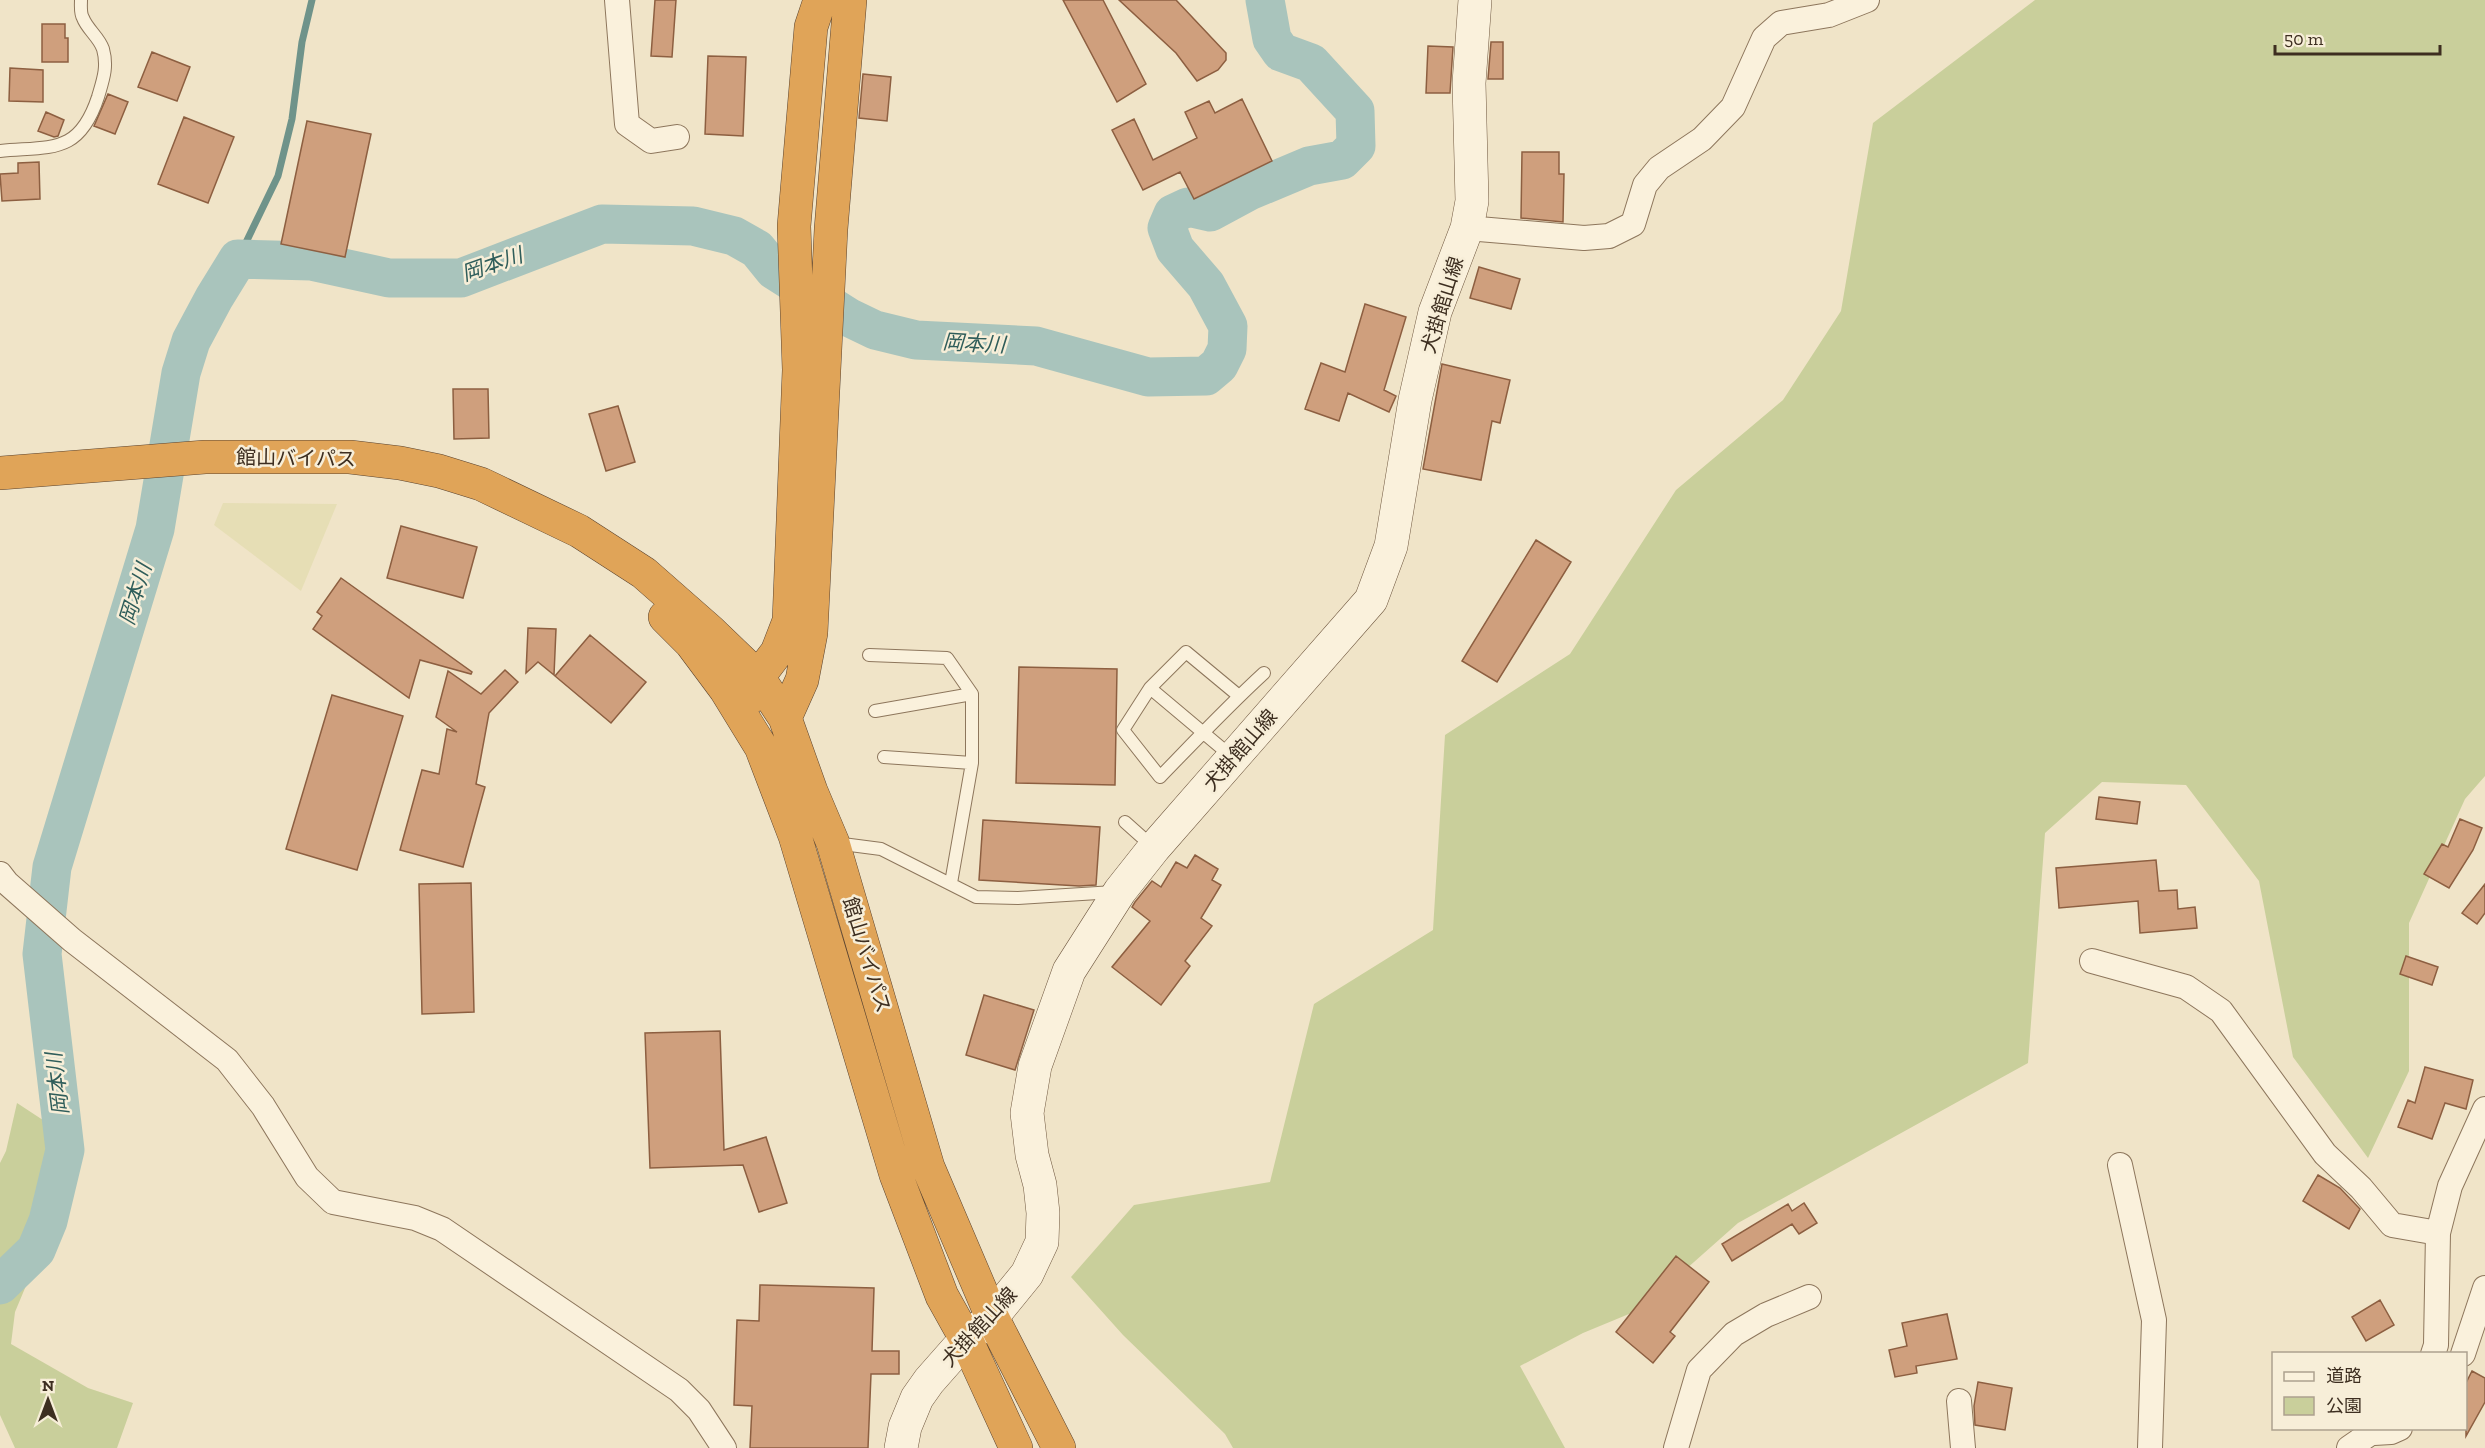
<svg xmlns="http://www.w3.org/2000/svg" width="2485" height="1448" viewBox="0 0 2485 1448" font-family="'Zilla Slab','Noto Sans JP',serif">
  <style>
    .farmland { fill: #e6deb5 }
    .green { fill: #c9cf9b }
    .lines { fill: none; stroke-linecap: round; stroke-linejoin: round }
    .stream { stroke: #6f938a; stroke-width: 7 }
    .river { stroke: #a9c4bc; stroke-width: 39 }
    .building { fill: #cf9f7d; stroke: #8d5f41; stroke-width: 1.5 }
    .lane-casing { stroke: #8d765c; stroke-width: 14 }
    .street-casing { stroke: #8d765c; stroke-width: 26 }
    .secondary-casing { stroke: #6f573f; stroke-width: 34 }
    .highway-casing { stroke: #5b4430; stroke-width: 34 }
    .lane { stroke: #faf1dc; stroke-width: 12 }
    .street { stroke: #faf1dc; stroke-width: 24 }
    .secondary { stroke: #faf1dc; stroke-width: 33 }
    .highway { stroke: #e0a458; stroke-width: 33 }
    .labels { text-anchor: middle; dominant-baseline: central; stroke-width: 5; stroke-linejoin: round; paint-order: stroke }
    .street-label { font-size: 20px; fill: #3d2e20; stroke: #f7eed8 }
    .water-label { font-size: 21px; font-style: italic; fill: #2f5d5a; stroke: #f7eed8 }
  </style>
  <rect width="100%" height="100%" fill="#f0e4c8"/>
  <path class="farmland" d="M223 503 337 504 301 591 214 525Z"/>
  <path class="green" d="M2035 0H2485V776L2465 799 2409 923V1071L2368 1158 2293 1057 2259 881 2186 785 2102 782 2045 833 2028 1063 1738 1223 1641 1309 1583 1333 1520 1366 1565 1448H1233L1225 1434 1123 1335 1071 1277 1134 1205 1270 1182 1314 1004 1433 930 1445 735 1570 654 1676 490 1783 400 1841 311 1873 123Z
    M17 1103 84 1147 15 1312 11 1344 88 1388 133 1403 117 1448H15L0 1415V1163L6 1151Z"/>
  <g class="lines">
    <path class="stream" d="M238 259 278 176 292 119 302 42 312 0"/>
    <path class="river" d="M0 1285 36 1250 48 1221 65 1150 42 954 52 867 155 529 181 373 191 341 214 298 238 259 311 261 389 278H461L602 224 693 226 734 236 757 249 774 270 848 317 875 330 916 340 1036 346 1148 377 1206 376 1219 365 1227 349 1228 326 1206 285 1175 249 1167 228 1173 214 1188 207 1210 212 1249 191 1309 166 1342 160 1356 146 1355 111 1311 63 1281 52 1272 39 1265 0"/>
  </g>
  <path class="building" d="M655 0H676L672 57 651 56Z
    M1063 0H1103L1146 84 1117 102Z
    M1119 0H1176L1226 53V60L1218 70 1197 81 1176 53Z
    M42 24H65V38H68V62H42Z
    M1491 42H1503V79H1488Z
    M1428 46 1453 47 1450 93H1426Z
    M152 52 190 67 177 101 138 87Z
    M708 56 746 57 743 136 705 134Z
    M10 68 43 70V102L9 101Z
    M863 74 891 77 887 121 859 118Z
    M108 94 128 102 115 134 94 126Z
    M1242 99 1272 161 1194 199 1180 172 1143 190 1112 130 1134 119 1153 160 1197 138 1185 112 1209 101 1215 113Z
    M46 112 64 120 58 136 54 137 38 131Z
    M184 117 234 137 208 203 158 184Z
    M307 121 371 134 345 257 281 244Z
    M1522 152H1559V174H1564L1563 222 1521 218Z
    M39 162 40 199 2 201 0 174 18 173V163Z
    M1479 267 1520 279 1511 309 1470 298Z
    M1365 304 1406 317 1384 390 1396 396 1389 412 1348 393 1339 421 1305 409 1321 363 1345 372Z
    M1442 364 1510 380 1500 423 1492 421 1481 480 1423 469Z
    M453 389H488L489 438 454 439Z
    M618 406 635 462 606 471 589 414Z
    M401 526 477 547 463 598 387 578Z
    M1536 540 1571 562 1497 682 1462 661Z
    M341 578 472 672 471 674 420 660 409 698 313 629 322 616 317 612Z
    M528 628 556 629 554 675 538 662 526 673Z
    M590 635 646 682 611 723 555 676Z
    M1019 667 1117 669 1115 785 1016 783Z
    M505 670 518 682 489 713 476 784 485 787 463 867 400 850 422 770 439 774 447 729 457 732 436 717 448 671 481 694Z
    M332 695 403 716 357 870 286 849Z
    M2099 797 2140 802 2137 824 2096 819Z
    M2460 819 2482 828 2473 850 2449 888 2424 874 2442 844 2448 847Z
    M983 820 1100 827 1096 885 1079 886 979 880Z
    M1195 855 1218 869 1212 880 1221 885 1201 918 1212 926 1185 961 1190 966 1161 1005 1112 967 1150 921 1132 907 1135 902 1152 881 1161 887 1176 862 1187 868Z
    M2156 860 2159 891 2177 890 2178 909 2195 907 2197 928 2140 933 2138 901 2059 908 2056 868Z
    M471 883 474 1012 422 1014 419 884Z
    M2485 884V913L2477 924 2462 913Z
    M2406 956 2438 967 2432 985 2400 974Z
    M984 995 1034 1010 1015 1070 966 1055Z
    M720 1031 724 1150 766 1137 787 1203 759 1212 743 1165 650 1168 645 1033Z
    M2425 1067 2473 1080 2466 1109 2445 1103 2432 1139 2398 1127 2408 1100 2415 1103Z
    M2318 1175 2340 1188 2360 1209 2349 1229 2303 1201Z
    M1804 1203 1817 1223 1799 1234 1792 1224 1732 1261 1722 1244 1788 1204 1792 1211Z
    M1676 1256 1709 1282 1670 1332 1675 1336 1653 1363 1616 1332Z
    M760 1285 874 1288 872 1351H899V1374H871L868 1448H750L752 1406 734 1405 737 1320 759 1321Z
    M2380 1300 2394 1325 2366 1341 2352 1317Z
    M1947 1314 1957 1359 1916 1366 1917 1373 1895 1377 1889 1350 1907 1346 1902 1323Z
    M2472 1371 2485 1378V1402L2466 1436V1383Z
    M1978 1382 2012 1388 2005 1430 1975 1425 1974 1406Z"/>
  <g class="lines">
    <g class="lane-casing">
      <path id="lane" d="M0 151C51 146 79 155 98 97 103 80 108 67 103 49 99 37 87 29 83 18 80 13 81 5 81 0
        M869 655 947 658 972 694
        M1150 688 1186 652 1239 696
        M875 711 972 694V763
        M1231 756 1150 688 1123 730 1160 777C1194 742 1228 706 1264 673
        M884 757 972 763 951 883
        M1125 822 1153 847
        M835 843 881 849 976 897 1018 898 1114 892"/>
    </g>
    <g class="street-casing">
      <path id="street" d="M617 0 627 124 651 141 677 137
        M1467 228 1584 238 1609 236 1633 224 1645 185 1659 168 1702 139 1733 107 1764 38 1781 23 1829 15 1867 0
        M0 874 7 883 72 940 227 1060 263 1106 307 1177 333 1202 415 1218 442 1229 679 1390 699 1410 724 1448
        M2092 961 2186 987 2221 1011 2325 1154 2361 1188 2392 1225 2438 1233
        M2120 1165 2154 1320 2150 1448
        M2433 1354 2436 1345 2438 1233 2450 1186 2485 1109
        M2463 1354 2485 1288
        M1959 1401 1963 1448
        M2374 1433 2391 1432 2400 1428
        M1676 1448 1699 1370 1734 1334 1766 1315 1809 1297
        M2349 1448 2378 1428"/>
    </g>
    <g class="secondary-casing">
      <path id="secondary" d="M901 1448 905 1427 917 1398 929 1381 966 1339 992 1317 1027 1274 1042 1242 1043 1213 1040 1185 1032 1155 1027 1113 1035 1066 1069 971 1120 891 1154 848 1371 600 1391 546 1415 400 1435 312 1467 228 1472 201 1469 83 1475 0"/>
    </g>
    <g class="highway-casing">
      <path id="highway" d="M0 473 205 457H350L400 463 439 471 481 484 579 531 644 573 710 631 758 677 785 718 811 791 833 843 928 1167 992 1317 1059 1448
        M665 617 691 643 726 690 761 747 795 836 896 1175 942 1296 966 1339 1016 1448
        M751 697 758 677 777 652 789 621 799 370 794 226 811 27 820 0
        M785 718 802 680 811 633 831 229 850 0"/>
    </g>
    <use href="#lane" class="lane"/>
    <use href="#street" class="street"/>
    <use href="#secondary" class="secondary"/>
    <use href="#highway" class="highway"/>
  </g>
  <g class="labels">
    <g class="street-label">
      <text transform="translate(1442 305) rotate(-73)">犬掛館山線</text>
      <text transform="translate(296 458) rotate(1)">館山バイパス</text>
      <text transform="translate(1240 750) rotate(-49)">犬掛館山線</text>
      <text transform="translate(867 955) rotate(73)">館山バイパス</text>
      <text transform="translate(979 1327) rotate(-47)">犬掛館山線</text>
    </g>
    <g class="water-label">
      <text transform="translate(492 264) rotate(-19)">岡本川</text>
      <text transform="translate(974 343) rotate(3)">岡本川</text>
      <text transform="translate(135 594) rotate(-73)">岡本川</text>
      <text transform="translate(57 1084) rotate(-97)">岡本川</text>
    </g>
  </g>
  <rect x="2272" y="1352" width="195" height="78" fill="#f7eed8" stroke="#ada18e" stroke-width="1.5"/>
  <rect x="2284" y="1372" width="30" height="9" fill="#faf1dc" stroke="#ada18e" stroke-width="1.5"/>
  <text x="2326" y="1382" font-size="18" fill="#3d2e20">道路</text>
  <rect x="2284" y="1397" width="30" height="18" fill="#c9cf9b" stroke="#ada18e" stroke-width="1.5"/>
  <text x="2326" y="1412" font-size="18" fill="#3d2e20">公園</text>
  <g transform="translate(48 1400)" stroke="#f7eed8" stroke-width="4.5" paint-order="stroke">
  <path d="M0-4.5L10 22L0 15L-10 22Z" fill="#3d2e20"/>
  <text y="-9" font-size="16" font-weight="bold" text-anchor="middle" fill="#3d2e20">N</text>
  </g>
  <path d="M2275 45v9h165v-9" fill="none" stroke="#3d2e20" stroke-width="3"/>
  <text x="2284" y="45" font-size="18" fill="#3d2e20" stroke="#f7eed8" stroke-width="4.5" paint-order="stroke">50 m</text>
</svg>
